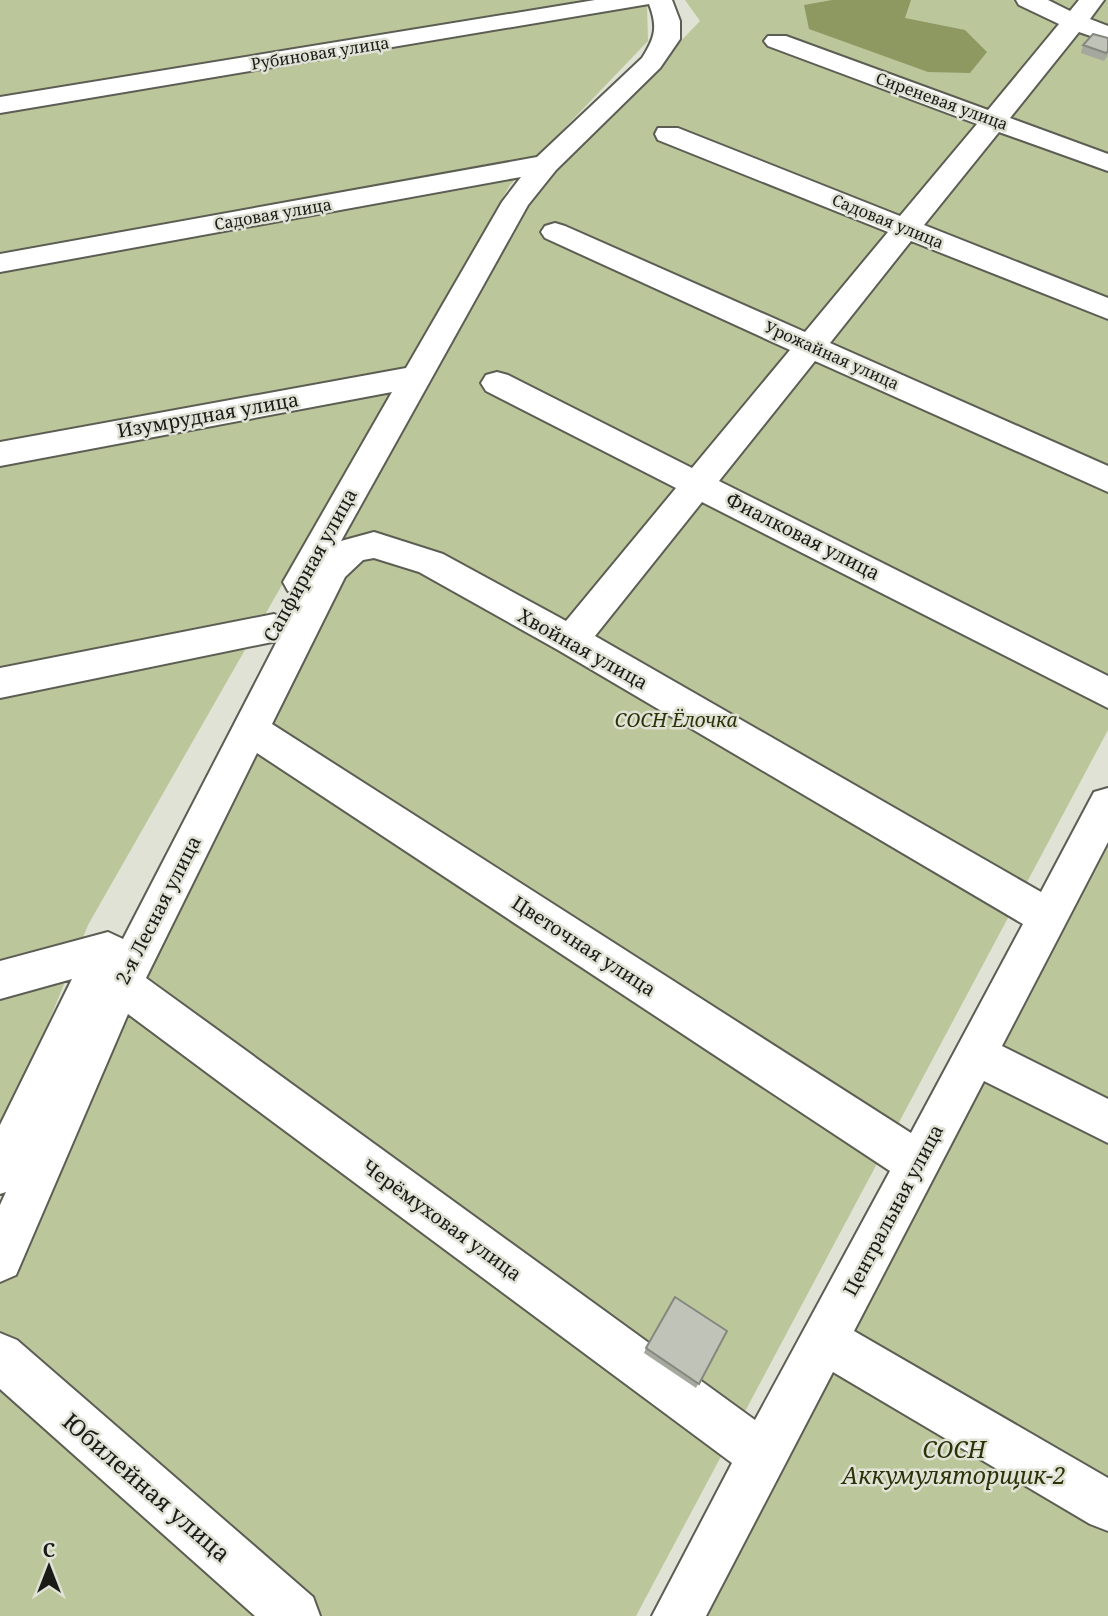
<svg xmlns="http://www.w3.org/2000/svg" width="1108" height="1616" viewBox="0 0 1108 1616" font-family="'Noto Serif',serif">
  <style>
    .green { fill: #bcc69b }
    .water { fill: #8e9962 }
    .lines { fill: none; stroke-linecap: round; stroke-linejoin: round }
    .minor-casing { stroke: #5c5e54; stroke-width: 4 }
    .minor { fill: #fff; fill-rule: evenodd }
    .wall { fill: #a5a89d }
    .building { fill: #c0c3b7; stroke: #868880; stroke-width: 2 }
    .labels { text-anchor: middle; dominant-baseline: central; stroke-width: 5; stroke-linejoin: round; paint-order: stroke }
    .far-street-label { font-size: 16px; fill: #1a1b17; stroke: #dfe2d5 }
    .street-label { font-size: 19px; fill: #1a1b17; stroke: #dfe2d5 }
    .park-label { font-size: 19px; font-style: italic; fill: #2b3206; stroke: #dfe2d5 }
    .near-park-label { font-size: 23px; font-style: italic; fill: #2b3206; stroke: #dfe2d5 }
    .near-street-label { font-size: 23px; fill: #1a1b17; stroke: #dfe2d5 }
  </style>
  <rect width="100%" height="100%" fill="#dfe2d5"/>
  <path class="green" d="M0 0H643L647 5 648 41 510 185 88 925 0 1142Z
    M685 0H1108V730L636 1616H0V1222L339 533 525 204 700 21Z
    M1108 822V1616H704Z"/>
  <path class="water" d="M832 0H911L905 18 965 30 987 52 970 73 928 72 809 29 804 5Z"/>
  <g class="lines">
    <g class="minor-casing">
      <path id="minor" d="M595 0H672L680 21V39L660 68 556 170 528 205 341 541 374 532 443 554 566 621 676 488 486 391 481 383 486 375 497 372 508 375 692 468 790 350 545 238 541 232 545 226 555 223 565 226 805 332 888 232 658 140 655 134 658 128H678L900 216 977 124 768 46 764 41 768 36H786L988 110 1059 24 1019 5 1016 0H1048L1070 11 1079 0H1104L1090 19 1108 26V42L1079 32 1010 118 1108 154V171L999 132 924 225 1108 298V319L911 241 830 343 1108 466V492L815 361 719 481 1108 676V708L702 502 595 636 1041 892 1094 792 1108 788V842L1002 1046 1108 1099V1143L984 1081 854 1331 1108 1478V1531L1090 1524 833 1372 706 1616H652L732 1463 128 1014 16 1275 0 1282V1205L6 1192 0 1194V1125L72 979 0 999V961L108 932 123 939 277 641 0 698V668L274 614 288 620 301 595 288 591 283 582 392 392 0 466V442L406 368 502 202 521 177 0 272V254L537 157 642 58C655 38 658 27 649 4L0 113V97ZM374 558 419 572 558 650 1023 924 911 1133 272 724 345 577 363 560ZM257 753 890 1171 755 1420 146 978Z
        M0 1333 17 1340 313 1597 320 1616H255L0 1389Z"/>
    </g>
    <use href="#minor" class="minor"/>
  </g>
  <path class="wall" d="M1108 38V55L1104 61 1081 53 1083 45Z
    M727 1331 696 1388 644 1353 646 1348Z"/>
  <path class="building" d="M1093 34 1108 38V51L1106 53 1083 45Z
    M675 1297 727 1331 699 1384 646 1348Z"/>
  <g class="labels">
    <g class="far-street-label">
      <text transform="translate(320 53) rotate(-9)">Рубиновая улица</text>
      <text transform="translate(942 101) rotate(20)">Сиреневая улица</text>
      <text transform="translate(273 214) rotate(-10)">Садовая улица</text>
      <text transform="translate(888 221) rotate(22)">Садовая улица</text>
      <text transform="translate(832 355) rotate(24)">Урожайная улица</text>
    </g>
    <g class="street-label">
      <text transform="translate(208 415) rotate(-10)">Изумрудная улица</text>
      <text transform="translate(803 536) rotate(27)">Фиалковая улица</text>
      <text transform="translate(310 565) rotate(-61)">Сапфирная улица</text>
      <text transform="translate(583 649) rotate(29)">Хвойная улица</text>
      <text transform="translate(158 910) rotate(-63)">2-я Лесная улица</text>
      <text transform="translate(584 946) rotate(33)">Цветочная улица</text>
      <text transform="translate(893 1210) rotate(-62)">Центральная улица</text>
      <text transform="translate(442 1220) rotate(36)">Черёмуховая улица</text>
    </g>
    <g class="park-label">
      <text x="676" y="720">СОСН Ёлочка</text>
    </g>
    <g class="near-park-label">
      <text x="954" y="1449">СОСН<tspan x="954" dy="26">Аккумуляторщик-2</tspan></text>
    </g>
    <g class="near-street-label">
      <text transform="translate(147 1487) rotate(41)">Юбилейная улица</text>
    </g>
  </g>
  <g transform="translate(49 1567)" stroke="#dfe2d5" stroke-width="5" paint-order="stroke">
  <path d="M0-5L12 26L0 18L-12 26Z" fill="#1a1b17"/>
  <text y="-10" font-size="19" font-weight="bold" text-anchor="middle" fill="#1a1b17">С</text>
  </g>
</svg>
